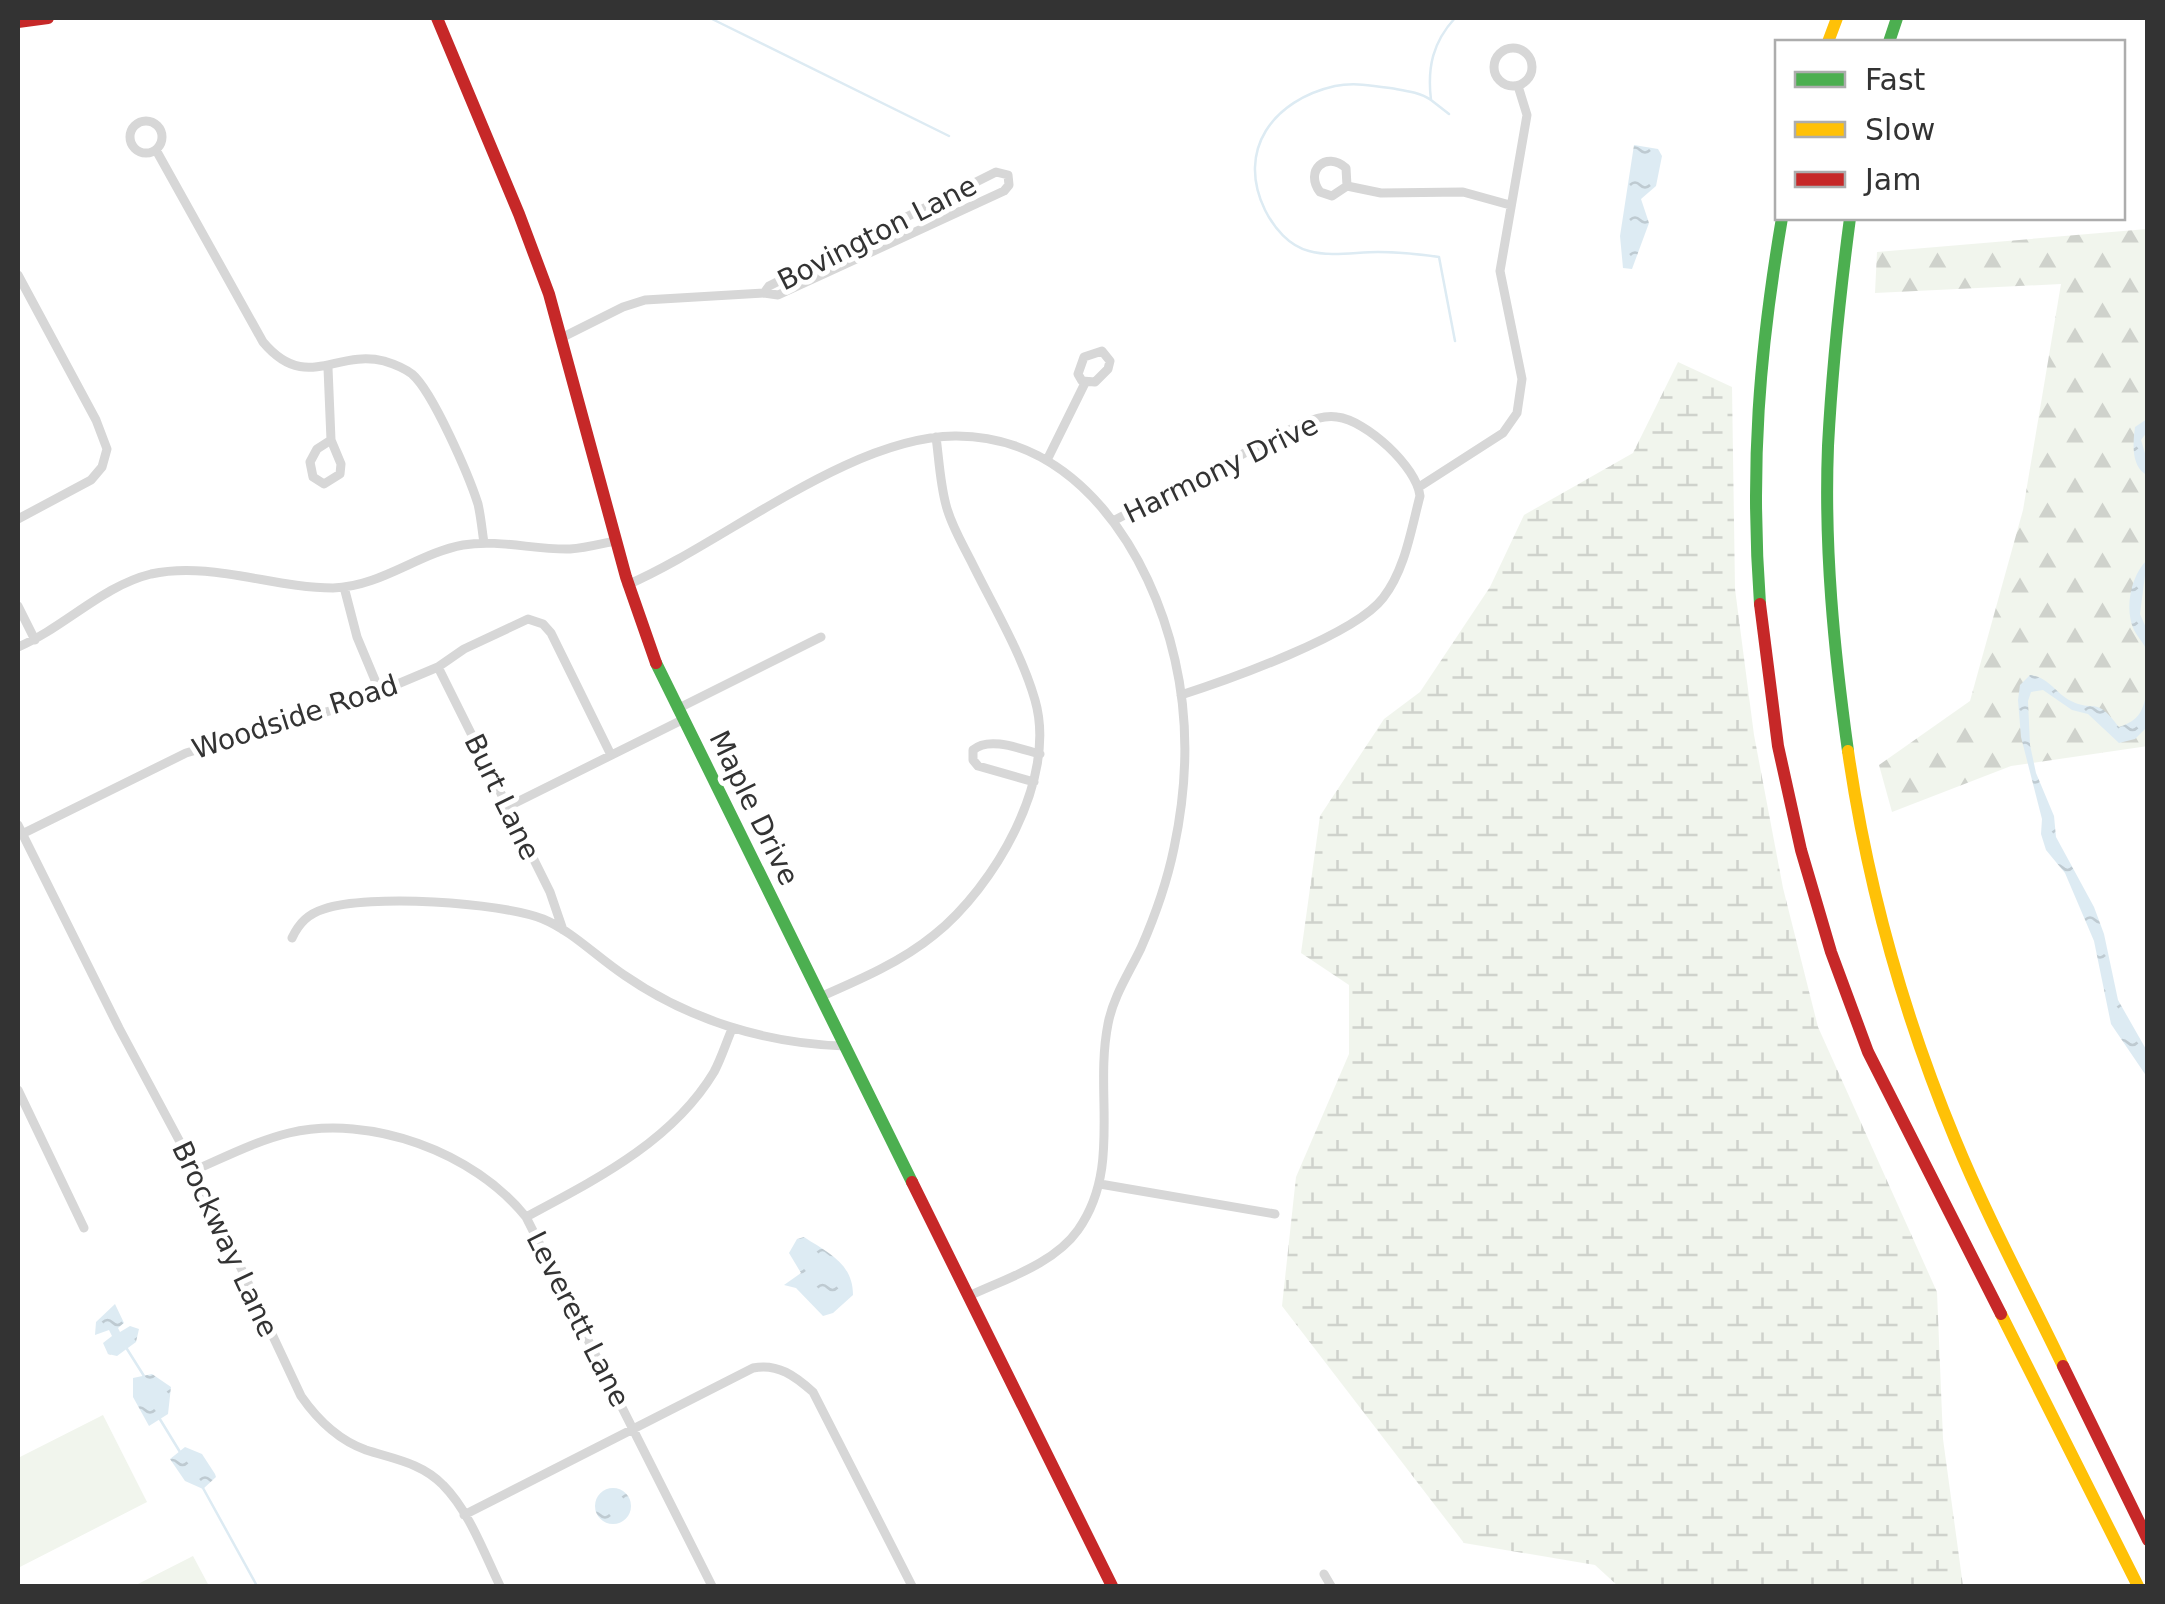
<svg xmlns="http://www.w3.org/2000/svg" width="2165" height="1604" viewBox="0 0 2165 1604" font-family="'DejaVu Sans',sans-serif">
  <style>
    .grass { fill: #f1f5ed }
    .forest { fill: url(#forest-firs) }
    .wetland { fill: url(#wetland-marsh) }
    .water { fill: url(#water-ripples) }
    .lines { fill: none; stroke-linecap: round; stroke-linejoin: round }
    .stream { stroke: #ddebf3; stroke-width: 2.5 }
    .street { stroke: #d7d7d7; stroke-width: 9 }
    .fast { stroke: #4caf50; stroke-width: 12 }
    .slow { stroke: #ffc107; stroke-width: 12 }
    .jam { stroke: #c62828; stroke-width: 12 }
    .labels { text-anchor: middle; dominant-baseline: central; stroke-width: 10; stroke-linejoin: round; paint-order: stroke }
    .street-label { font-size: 28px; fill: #333; stroke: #fff }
  </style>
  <defs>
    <pattern id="forest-firs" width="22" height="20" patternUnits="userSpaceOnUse" patternTransform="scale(2.5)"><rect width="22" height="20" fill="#f1f5ed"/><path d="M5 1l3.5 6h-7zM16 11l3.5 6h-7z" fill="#cfd2cc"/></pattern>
    <pattern id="wetland-marsh" width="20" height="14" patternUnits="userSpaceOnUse" patternTransform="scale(2.5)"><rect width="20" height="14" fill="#f1f5ed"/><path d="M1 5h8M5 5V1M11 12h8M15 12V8" fill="none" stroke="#cfd2cc"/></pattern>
    <pattern id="water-ripples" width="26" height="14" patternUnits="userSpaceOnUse" patternTransform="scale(2.5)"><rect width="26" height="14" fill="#ddebf3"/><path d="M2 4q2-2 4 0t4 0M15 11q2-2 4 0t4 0" fill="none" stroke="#becad1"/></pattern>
  </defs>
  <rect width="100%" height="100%" fill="#fff"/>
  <path class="grass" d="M103 1415 147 1502 18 1568V1458Z
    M193 1556 209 1586H134Z"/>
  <path class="forest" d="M2147 229 2148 746 2011 766 1892 812 1879 765 1970 701 2023 510 2061 284 1875 293 1877 252Z"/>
  <path class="wetland" d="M1678 362 1732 387 1735 589 1754 735 1783 888 1818 1027 1937 1292 1943 1439 1963 1586H1618L1595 1565 1464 1543 1282 1306 1296 1177 1349 1054V985L1301 953 1320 816 1384 719 1420 692 1490 587 1524 515 1633 453Z"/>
  <path class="water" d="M1634 145 1658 149 1662 156 1656 186 1641 199 1649 223 1632 269 1623 268 1620 236Z
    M2147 419V432L2141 440 2147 460 2145 474C2131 464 2133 443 2135 427Z
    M2147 560 2140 614 2147 630V651C2144 643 2138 638 2134 630 2124 609 2131 575 2147 560Z
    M2030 675C2050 678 2055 693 2071 701 2096 713 2095 695 2119 727 2140 720 2143 711 2147 690V727L2135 739 2119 743 2088 714 2072 710 2043 690 2031 692 2028 701 2030 745 2036 773 2054 816 2056 837 2094 907 2104 934 2118 1000 2147 1051V1077L2111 1024 2094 941 2065 873 2046 850 2041 834 2042 819 2021 737 2018 700 2020 685Z
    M804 1237C828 1253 853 1263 853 1295L833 1313 823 1316 796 1288 784 1285 801 1273 789 1253 797 1239Z
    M115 1304 124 1323 118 1328 120 1332 130 1326 139 1329 136 1342 117 1356 108 1354 103 1343 112 1336 109 1330 95 1335 96 1322Z
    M152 1374 171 1387 168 1414 149 1426 133 1397V1378Z
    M185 1447 202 1454 215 1474 216 1477 203 1489 185 1481 170 1459Z
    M595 1506a18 18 0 1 1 36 0a18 18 0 1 1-36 0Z"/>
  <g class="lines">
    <path class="stream" d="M710 18 949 136
      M1431 100C1421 93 1408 91 1396 89 1376 86 1355 82 1335 86 1273 100 1236 150 1265 210 1274 228 1289 246 1309 251 1330 257 1356 252 1378 252 1398 252 1418 254 1439 257L1455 341
      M1449 114 1431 100C1427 67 1433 42 1455 18
      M127 1349 144 1376
      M158 1416 180 1452
      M203 1488 257 1586"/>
    <path class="street" d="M1494 67a19 19 0 1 1 38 0a19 19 0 1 1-38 0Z
      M130 137a16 16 0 1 1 32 0a16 16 0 1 1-32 0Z
      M156 150 263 342C306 393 335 349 384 361 394 364 404 368 412 374 433 392 469 476 478 504 481 517 482 530 484 543
      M1347 186 1332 196 1320 192C1304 171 1326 150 1346 168L1347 186 1381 193 1463 192 1510 205
      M18 275 96 420 107 449 102 467 91 480 18 519
      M563 337 623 307 645 300 764 293 778 295 1004 191 1009 185 1008 175 996 172 769 286 764 293
      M1102 351 1110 361 1108 369 1095 382 1082 381 1078 374 1084 357Z
      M328 368 331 440
      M331 440 341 464 340 474 324 484 313 477 310 462 317 449Z
      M1048 458 1085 383
      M1419 487 1503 433 1517 413 1522 379 1500 271 1527 115 1518 86
      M1113 521 1299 425C1311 420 1324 415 1337 417 1366 420 1417 467 1420 496 1411 530 1405 570 1383 598 1355 635 1228 680 1181 695
      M627 585C724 543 849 437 955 436 1077 435 1151 553 1175 660 1189 721 1187 787 1174 848 1167 882 1155 916 1141 948 1129 973 1113 997 1108 1024 1094 1094 1122 1168 1078 1230 1054 1264 1005 1279 969 1296
      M344 587 357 637 380 692
      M18 606 35 640
      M18 647C64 628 102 586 151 574 211 561 273 588 333 588 380 587 419 553 463 545 499 539 534 550 570 549 585 548 600 544 615 541
      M438 667 550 892 563 930
      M677 709 821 637
      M1034 782 978 766 973 760V750C989 736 1021 749 1040 754
      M507 807 682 720
      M18 825 119 1028 195 1170 301 1396C317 1419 338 1440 366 1450 394 1459 422 1463 443 1485 469 1511 484 1553 500 1586
      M22 834 186 753 343 707 438 667 464 649 528 619 543 624 551 633 611 755
      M292 938C299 923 308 914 324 909 369 894 499 902 543 919 572 931 598 958 624 975 689 1020 767 1044 845 1046
      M820 997C859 980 901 962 934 935 994 887 1058 779 1035 700 1021 652 993 606 971 561 962 543 951 525 946 505 940 483 939 459 936 437
      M18 1090 84 1228
      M195 1170C225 1157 256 1141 289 1133 370 1114 474 1152 526 1217L712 1586
      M1100 1184 1275 1214
      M526 1217C595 1180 672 1142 714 1072 721 1059 726 1043 732 1029
      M464 1515 753 1368C778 1363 795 1376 813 1392L912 1586
      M1324 1574 1331 1586"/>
    <path class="fast" d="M1889 42 1897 18
      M1760 604C1750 468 1759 353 1782 218
      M656 663 912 1182
      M1848 751C1834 650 1824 548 1828 446 1832 370 1840 294 1850 218"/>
    <path class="slow" d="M1828 42 1837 18
      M1848 751C1867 883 1904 1016 1955 1139 1987 1217 2027 1291 2063 1366
      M2001 1314 2138 1586"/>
    <path class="jam" d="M437 18 519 214 549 294 626 577 656 663
      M18 22 48 18
      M1760 604 1778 746 1801 850 1831 952 1868 1052 2001 1314
      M912 1182 1112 1586
      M2063 1366 2148 1540"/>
  </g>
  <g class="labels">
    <g class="street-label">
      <text transform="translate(877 233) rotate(-27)">Bovington Lane</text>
      <text transform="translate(1221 469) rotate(-26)">Harmony Drive</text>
      <text transform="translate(295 717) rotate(-18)">Woodside Road</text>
      <text transform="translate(502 797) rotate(64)">Burt Lane</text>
      <text transform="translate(754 808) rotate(64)">Maple Drive</text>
      <text transform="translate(225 1239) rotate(65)">Brockway Lane</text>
      <text transform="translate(578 1319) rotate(63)">Leverett Lane</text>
    </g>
  </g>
  <rect width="2165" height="1604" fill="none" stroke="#333333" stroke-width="40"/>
  <rect x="1775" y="40" width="350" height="180" fill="#ffffff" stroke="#adadad" stroke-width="2.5"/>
  <rect x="1795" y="72" width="50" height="15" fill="#4caf50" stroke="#adadad" stroke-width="2.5"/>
  <text x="1865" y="90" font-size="30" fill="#333333">Fast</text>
  <rect x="1795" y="122" width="50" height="15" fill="#ffc107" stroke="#adadad" stroke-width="2.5"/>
  <text x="1865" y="140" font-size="30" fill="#333333">Slow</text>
  <rect x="1795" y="172" width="50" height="15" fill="#c62828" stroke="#adadad" stroke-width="2.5"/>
  <text x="1865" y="190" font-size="30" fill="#333333">Jam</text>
</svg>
